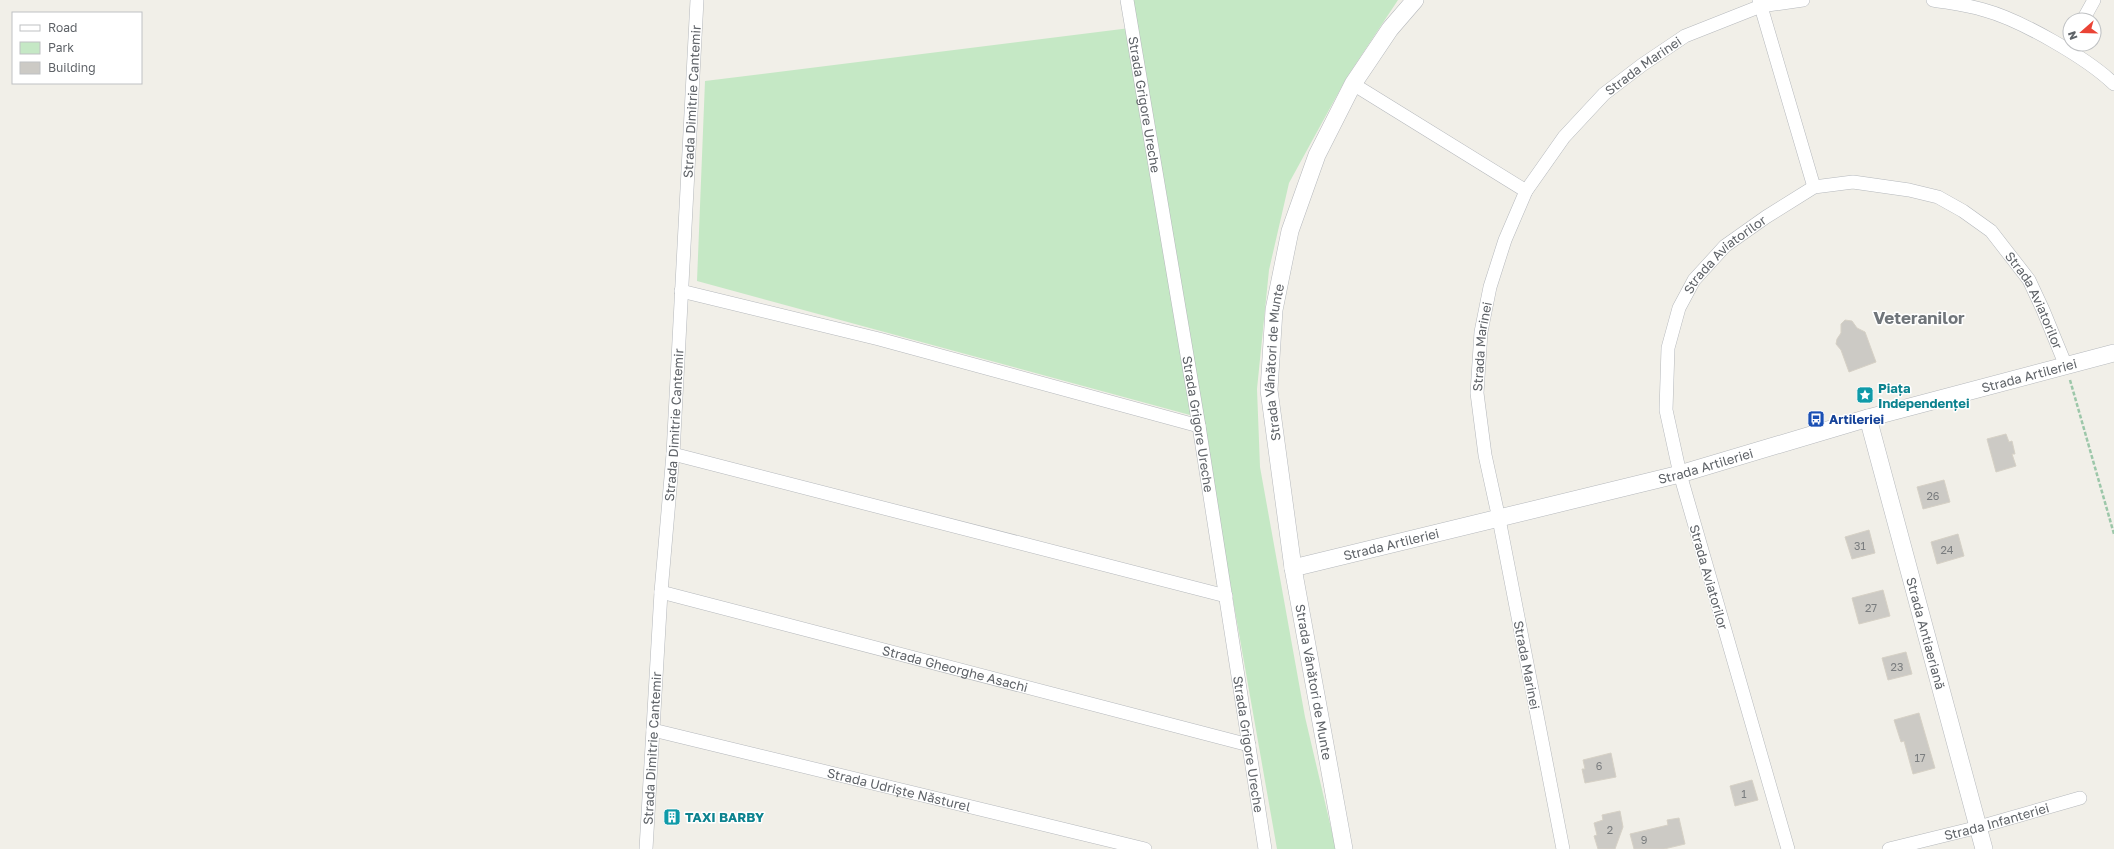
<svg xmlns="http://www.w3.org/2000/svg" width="2114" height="849" viewBox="0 0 2114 849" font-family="'Golos Text',sans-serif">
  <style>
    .green { fill: #c5e8c5 }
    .building { fill: #cccac5; stroke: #d6d1c6 }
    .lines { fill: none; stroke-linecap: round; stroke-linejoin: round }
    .minor-casing { stroke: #b5b8bc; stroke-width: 14 }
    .tertiary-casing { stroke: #b5b8bc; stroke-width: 18 }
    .path { stroke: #9cc7a9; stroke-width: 2.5; stroke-dasharray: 4 2; stroke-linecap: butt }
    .minor { stroke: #fff; stroke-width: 13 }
    .tertiary { stroke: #fff; stroke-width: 17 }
    .labels { text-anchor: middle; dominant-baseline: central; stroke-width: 3; stroke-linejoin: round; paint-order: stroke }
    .number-label { font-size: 11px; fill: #7a7d7f }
    .street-label { font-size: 13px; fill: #5f6368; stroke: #fff }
    .culture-label { font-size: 13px; font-weight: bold; fill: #0d838f; stroke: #fff; text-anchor: start }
    .transit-label { font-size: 13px; font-weight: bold; fill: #164399; stroke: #fff; text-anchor: start }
    .district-label { font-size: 17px; font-weight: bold; fill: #70757a; stroke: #fff }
  </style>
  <rect width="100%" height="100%" fill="#f1efe8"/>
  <path class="green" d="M1133 0H1398L1347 77 1289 183 1269 270 1257 389 1260 467 1305 717 1336 849H1277L1201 418 697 281 705 81 1138 27Z"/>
  <path class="building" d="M1845 320 1852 321 1857 328 1865 332 1876 362 1849 372 1841 350 1836 344 1837 339 1841 333V324Z
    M2006 434 2009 442 2012 441 2015 454H2012L2016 466 1996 472 1987 439Z
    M1944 480 1950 502 1923 509 1917 487Z
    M1869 530 1875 553 1852 559 1845 537Z
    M1958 534 1964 556 1937 564 1931 542Z
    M1883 590 1890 616 1859 624 1852 598Z
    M1906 652 1912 674 1888 680 1882 658Z
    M1919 713 1935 768 1913 774 1904 741 1901 742 1894 720Z
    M1611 753 1616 777 1585 783 1582 769H1585L1583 760Z
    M1752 780 1758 800 1735 806 1730 786Z
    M1620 811 1623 827 1615 849H1598L1594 836 1597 835 1594 823 1603 820 1602 815Z
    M1679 818 1685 844 1664 849H1634L1630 834 1668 825 1667 820Z"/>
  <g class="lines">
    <g class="minor-casing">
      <g id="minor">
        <path id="s1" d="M1127 0 1199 426 1265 849"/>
        <path d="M1759 0 1814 187"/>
        <path d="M1933 0C1950 3 1968 5 1984 10 2021 20 2087 58 2114 84"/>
        <path d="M2083 20 2094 0"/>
        <path d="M1353 84 1526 191"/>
        <path d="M681 291 879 339 1199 426"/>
        <path d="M673 454 1226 596"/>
        <path id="s2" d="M661 592 1249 745"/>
        <path id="s3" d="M653 730 1145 849"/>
        <path id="s4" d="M646 849 661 592 673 454 697 0"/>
        <path id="s5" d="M1563 849 1499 519 1485 455 1477 393 1481 332 1490 287 1505 240 1526 191 1564 137 1604 94 1642 65 1685 36 1761 6 1803 0"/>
        <path id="s6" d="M1788 849 1680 474 1666 410 1668 348 1679 308 1694 280 1725 246 1766 217 1814 187 1853 182 1909 190 1938 197 1963 211 1991 231 2029 280 2043 310 2066 366"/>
        <path id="s7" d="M1889 849 1979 827 2080 798"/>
      </g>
    </g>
    <g class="tertiary-casing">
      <g id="tertiary">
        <path id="s8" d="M1868 418 1984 849"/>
        <path id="s9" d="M1293 568 1680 474 1868 418 2114 353"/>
        <path id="s10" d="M1344 849 1293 568 1269 390 1274 310 1290 231 1317 155 1353 84 1390 29 1415 0"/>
      </g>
    </g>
    <path class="path" d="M2070 380 2114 534"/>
    <use href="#minor" class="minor"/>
    <use href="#tertiary" class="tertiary"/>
  </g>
  <defs>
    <g id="sight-square" transform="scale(0.9)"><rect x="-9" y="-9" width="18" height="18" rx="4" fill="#0f9aa8" stroke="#fff"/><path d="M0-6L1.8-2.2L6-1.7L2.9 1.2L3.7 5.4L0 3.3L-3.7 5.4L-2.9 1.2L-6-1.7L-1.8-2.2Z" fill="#fff"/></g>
    <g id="bus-square" transform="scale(0.9)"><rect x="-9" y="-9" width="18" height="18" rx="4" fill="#1a4fb4" stroke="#fff"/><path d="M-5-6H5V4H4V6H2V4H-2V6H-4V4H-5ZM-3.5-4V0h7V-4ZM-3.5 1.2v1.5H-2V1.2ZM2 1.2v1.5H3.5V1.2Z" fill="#fff"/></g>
    <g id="building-square" transform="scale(0.9)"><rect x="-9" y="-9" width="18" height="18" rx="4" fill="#0f9aa8" stroke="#fff"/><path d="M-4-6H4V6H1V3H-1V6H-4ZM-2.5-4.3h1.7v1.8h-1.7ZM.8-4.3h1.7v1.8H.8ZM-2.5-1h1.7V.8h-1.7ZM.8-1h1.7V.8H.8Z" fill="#fff"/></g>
  </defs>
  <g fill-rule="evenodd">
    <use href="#sight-square" x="1865" y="395"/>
    <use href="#bus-square" x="1816" y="419"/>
    <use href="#building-square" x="672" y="817"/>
  </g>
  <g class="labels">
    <g class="number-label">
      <text x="1933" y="495">26</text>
      <text x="1860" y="545">31</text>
      <text x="1947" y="549">24</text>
      <text x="1871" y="607">27</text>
      <text x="1897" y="666">23</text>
      <text x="1920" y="757">17</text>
      <text x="1599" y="765">6</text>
      <text x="1744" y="793">1</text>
      <text x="1610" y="829">2</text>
      <text x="1644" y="839">9</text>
    </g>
    <g class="street-label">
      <text stroke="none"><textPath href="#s5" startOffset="847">Strada Marinei</textPath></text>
      <text stroke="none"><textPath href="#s4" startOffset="749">Strada Dimitrie Cantemir</textPath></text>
      <text stroke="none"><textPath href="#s1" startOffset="106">Strada Grigore Ureche</textPath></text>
      <text stroke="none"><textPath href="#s6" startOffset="631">Strada Aviatorilor</textPath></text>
      <text stroke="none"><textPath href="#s6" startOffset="1015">Strada Aviatorilor</textPath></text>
      <text stroke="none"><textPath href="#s5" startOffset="511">Strada Marinei</textPath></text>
      <text stroke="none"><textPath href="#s10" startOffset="493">Strada Vânători de Munte</textPath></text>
      <text stroke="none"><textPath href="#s9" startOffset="761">Strada Artileriei</textPath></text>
      <text stroke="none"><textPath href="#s1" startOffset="430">Strada Grigore Ureche</textPath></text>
      <text stroke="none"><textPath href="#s4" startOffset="425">Strada Dimitrie Cantemir</textPath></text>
      <text stroke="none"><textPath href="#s9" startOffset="425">Strada Artileriei</textPath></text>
      <text stroke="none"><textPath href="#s9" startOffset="101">Strada Artileriei</textPath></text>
      <text transform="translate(1709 577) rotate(74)">Strada Aviatorilor</text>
      <text stroke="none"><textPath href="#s8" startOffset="223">Strada Antiaeriană</textPath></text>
      <text transform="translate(1527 665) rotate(79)">Strada Marinei</text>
      <text stroke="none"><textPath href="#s2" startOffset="304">Strada Gheorghe Asachi</textPath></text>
      <text transform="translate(1314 682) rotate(80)">Strada Vânători de Munte</text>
      <text stroke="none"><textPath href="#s1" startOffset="754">Strada Grigore Ureche</textPath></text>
      <text stroke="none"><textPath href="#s4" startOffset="101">Strada Dimitrie Cantemir</textPath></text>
      <text stroke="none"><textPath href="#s3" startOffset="253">Strada Udriște Năsturel</textPath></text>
      <text stroke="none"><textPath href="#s7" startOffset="111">Strada Infanteriei</textPath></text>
    </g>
    <g class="culture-label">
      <text x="1878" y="388">Piața<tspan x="1878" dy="15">Independenței</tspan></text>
      <text x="685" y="817">TAXI BARBY</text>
    </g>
    <g class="transit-label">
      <text x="1829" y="419">Artileriei</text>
    </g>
    <g class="district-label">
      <text x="1919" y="317">Veteranilor</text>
    </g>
  </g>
  <rect x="12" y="12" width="130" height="72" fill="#ffffff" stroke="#bfc1c3"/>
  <rect x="20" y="25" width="20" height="6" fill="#ffffff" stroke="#bfc1c3"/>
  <text x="48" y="32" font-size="12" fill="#5f6368">Road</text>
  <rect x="20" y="42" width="20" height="12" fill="#c5e8c5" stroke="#bfc1c3"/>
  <text x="48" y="52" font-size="12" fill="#5f6368">Park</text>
  <rect x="20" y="62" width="20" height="12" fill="#cccac5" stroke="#bfc1c3"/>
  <text x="48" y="72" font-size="12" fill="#5f6368">Building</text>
  <g transform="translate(2082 32) rotate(250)"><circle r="19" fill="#ffffff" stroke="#bfc1c3"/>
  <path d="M0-3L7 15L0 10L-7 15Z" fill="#ea4335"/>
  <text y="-6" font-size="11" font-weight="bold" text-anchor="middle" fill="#5f6368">N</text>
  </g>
</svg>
